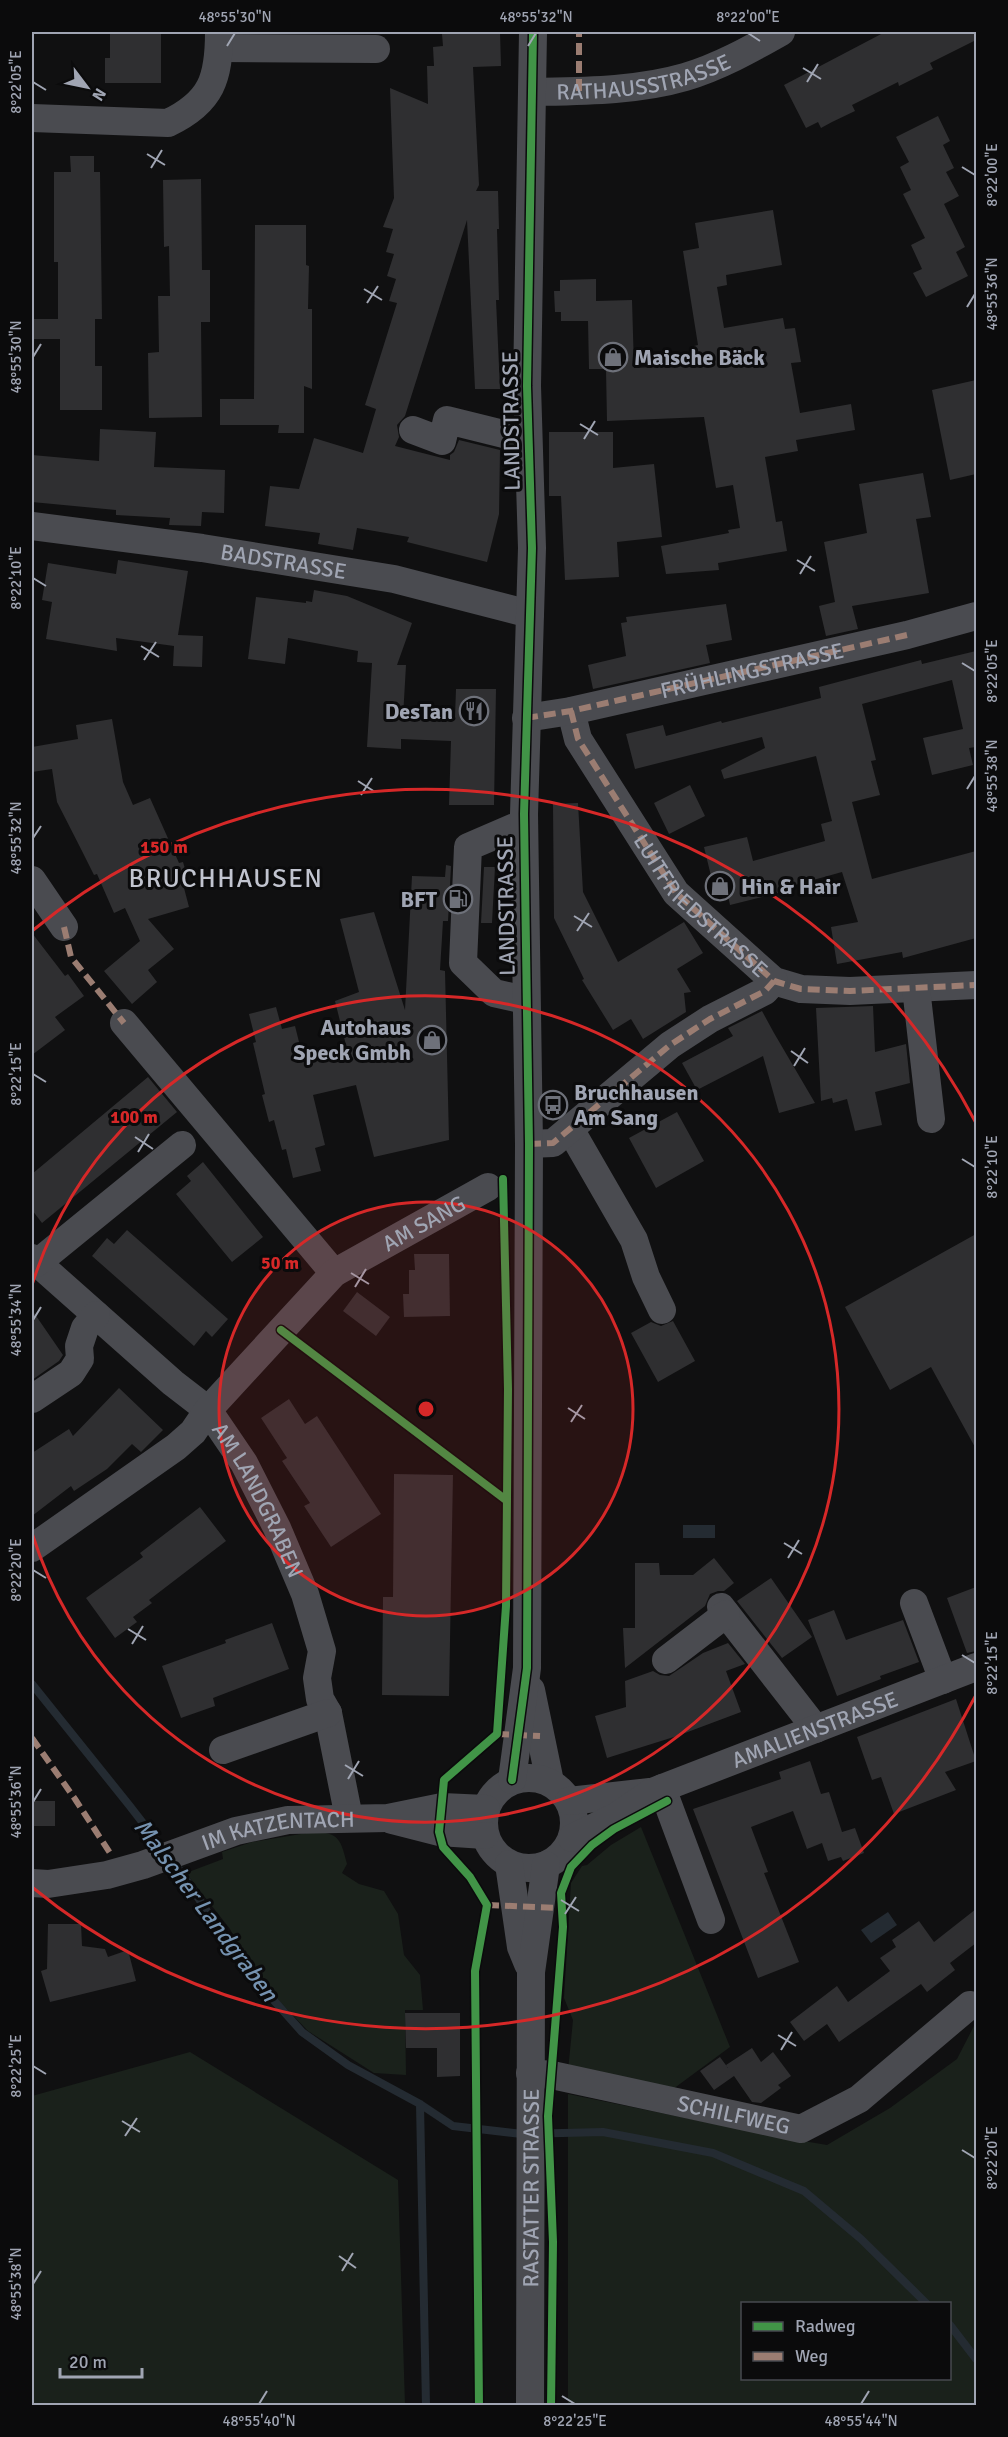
<svg xmlns="http://www.w3.org/2000/svg" width="1008" height="2437" viewBox="0 0 1008 2437" font-family="Signika,sans-serif">
  <style>
    .green { fill: #1a211b; fill-rule: evenodd }
    .water { fill: #242b32 }
    .lines { fill: none; stroke-linecap: round; stroke-linejoin: round }
    .stream { stroke: #242b32; stroke-width: 8 }
    .building { fill: #2f2f31 }
    .minor { stroke: #4a4b50; stroke-width: 28 }
    .quiet { stroke: #9b7d72; stroke-width: 6; stroke-dasharray: 12 6; stroke-linecap: butt }
    .cycleway-casing { stroke: #0b0b0c; stroke-width: 11 }
    .cycleway { stroke: #419447; stroke-width: 8 }
    .ticks { fill: none; stroke: #a0a5b3; stroke-width: 2 }
    .ring { fill: none; stroke: #d62828; stroke-width: 3 }
    .labels { text-anchor: middle; dominant-baseline: central; stroke-width: 6; stroke-linejoin: round; paint-order: stroke }
    .street-label { font-size: 22px; fill: #a0a5b3; stroke: #0b0b0c }
    .poi-label { font-size: 22px; font-weight: bold; fill: #a0a5b3; stroke: #0b0b0c; text-anchor: start }
    .water-label { font-size: 24px; font-style: italic; fill: #7592b0; stroke: #0b0b0c }
    .quarter-label { font-size: 26px; letter-spacing: 1.5px; fill: #c1c4cf; stroke: #0b0b0c }
    .centre { fill: #d62828; stroke: #0b0b0c; stroke-width: 3 }
    .ring-label { font-size: 18px; text-anchor: middle; font-weight: bold; fill: #d62828; stroke: #0b0b0c; stroke-width: 6; stroke-linejoin: round; paint-order: stroke }
    .neatline { fill: none; stroke: #a0a5b3; stroke-width: 2 }
    .ticks-label { font-size: 15px; text-anchor: middle; fill: #a0a5b3 }
  </style>
  <rect width="100%" height="100%" fill="#101011"/>
  <path class="green" d="M641 1827 730 2047 669 2092 568 2071 573 2020 564 1998 571 1883 582 1866 587 1865 611 1845Z
    M313 1832C340 1832 341 1841 347 1864L342 1873 359 1884 384 1891 398 1914 404 1955 420 1975 423 2010H405L406 2075 374 2073 308 2031 263 1984 246 1960 230 1929 186 1873 223 1859 222 1852 252 1842Z
    M976 2022V2405H568V2094L774 2136 827 2145 890 2108 957 2059ZM742 2304H950V2378H742Z
    M190 2052 398 2180 405 2405H32V2096Z"/>
  <path class="water" d="M683 1525H715V1538H683Z
    M888 1912 897 1925 871 1943 861 1930Z"/>
  <g class="lines">
    <path class="stream" d="M32 1684 129 1805 181 1872 244 1967 302 2032 348 2065 420 2104 453 2126 522 2134 603 2132 713 2153 804 2191 861 2239 927 2304
      M420 2104 426 2406
      M950 2325 976 2359"/>
  </g>
  <path class="building" d="M110 32 161 33V83H105V58H110Z
    M468 32H500L501 66 473 67 479 185 476 191H498L499 229H497L499 300H496L500 389H475L467 220 405 416 397 425 399 437 395 446 450 460V455L454 452 459 440 500 450 499 514 487 562 407 542 409 537 357 528 353 550 318 544 320 533 265 526 270 486 299 489 314 438 363 453 376 409 365 405 397 303 389 301 396 279 387 276 394 254 386 252 393 229 383 227 394 198 390 88 428 104 427 66H434L433 47 443 46 442 34H468Z
    M885 32H976V40L930 63 933 69 899 86 898 82 852 105 855 111 832 122 821 128 818 122 806 128 784 85Z
    M938 116 950 141 943 145 954 168 946 172 959 196 944 204 965 247 956 252 968 276 926 297 913 273 922 269 911 245 925 238 903 194 911 190 900 167 909 162 896 137Z
    M70 156H94V172H100L102 319H95V366H102V410H60V339H32V319H58V262H54V172H71Z
    M201 179 202 270H210V322H201L202 417 149 418 148 353 159 352 158 296H170L169 246 164 247 163 180Z
    M773 210 782 265 726 275 727 285 717 287 724 328 783 318 785 329 795 328 801 362 791 363 800 413 851 404 855 430 796 440 798 451 765 457 776 522 782 521 787 551 718 563 719 570 666 574 661 546 729 533 728 530 740 528 733 485 716 488 704 417 607 421 606 369H589L588 321H561V312H555L554 291H560V280L596 279V301L632 300 634 368 697 365 694 346 698 345 683 251 699 248 695 223Z
    M255 225H306V265L309 266 308 309H312V389L304 386V433H278L279 425H220V399H254Z
    M976 380V474L950 480 932 390Z
    M100 429 156 432 154 467 225 470 224 513 202 512 201 526 169 525 170 518 116 515V510L32 502V455L99 461Z
    M549 432H613V468L654 464 662 537 617 542 619 577 565 580 561 496H549Z
    M923 473 931 517 916 519 929 593 852 606 858 629 826 636 819 606 835 602 824 542 867 533 859 484Z
    M118 560 188 571 178 635 203 636 202 667 173 666 174 646 116 638 117 651 46 639 52 602 42 600 48 563 116 574Z
    M314 590 347 596 412 623 397 665H406L403 717H455L456 689H496L494 805H449L451 741 401 739V749L367 747 372 663 357 662 358 651 288 638 285 664 248 659 256 597 306 603V601L312 602Z
    M726 604 732 640 706 645 710 663 593 689 588 665 626 656 621 623 627 622 626 617Z
    M976 651V747L969 748 973 765 932 775 923 738 963 729 952 680 862 704 876 760 871 761 880 795 852 802 872 879 976 851V938L903 958 902 952 837 964 831 927 858 922 842 872 781 889 782 892 730 905 723 873 711 876 704 847 747 837 753 861 825 841 821 824 832 821 816 756 724 779 721 770 765 748 762 737 635 769 626 734 663 725 666 736 721 721 722 723 821 698 819 687 921 660 922 664Z
    M112 719 123 782 133 805 150 798 179 863 183 862 190 886 184 888 189 907 148 919 174 949 148 970 157 982 132 1004 104 971 140 941 125 908 114 913 97 874 94 875 82 851 57 802 52 769 32 772V747L78 739 76 725Z
    M690 785 705 816 669 834 654 803Z
    M578 803 583 892 618 962 684 922 703 953 677 969 691 992 684 993 686 1012 643 1039 631 1019 613 1030 582 980 584 979 554 918 553 804Z
    M446 865 451 866 448 921H443L440 970 445 971 449 1140 374 1157 356 1085 313 1095 325 1145 315 1148 321 1171 293 1178 286 1149 282 1150 274 1120 269 1122 262 1095 265 1094 253 1043 256 1042 249 1014 276 1007 282 1029 295 1026 303 1058 347 1049 335 1001 359 992 340 919 374 912 405 1010 412 876 445 877Z
    M484 867H495L492 923H481Z
    M32 933 65 976 68 974 84 996 55 1017 65 1030 32 1055Z
    M873 1006 875 1052 906 1044 910 1083 875 1092 882 1125 855 1131 847 1099 833 1103 832 1098 821 1101 816 1008Z
    M762 1011 774 1033 815 1103 779 1113 763 1056 697 1090 682 1063 733 1036 728 1028Z
    M148 1077 177 1112 42 1223 32 1210V1174Z
    M677 1112 704 1161 656 1188 629 1138Z
    M203 1162 263 1237 232 1262 176 1194 191 1181 187 1176Z
    M127 1230 228 1319 212 1337 206 1331 194 1346 92 1256 107 1238 114 1244Z
    M976 1234V1449L931 1367 890 1390 845 1307Z
    M414 1254H449L450 1316 404 1317 403 1294H409V1270H415Z
    M357 1292 390 1317 376 1336 343 1311Z
    M32 1310 63 1355 59 1361 32 1380Z
    M673 1321 695 1361 658 1382 631 1333 651 1322 661 1326Z
    M119 1388 163 1430 141 1452 132 1444 107 1469 74 1491 71 1486 32 1516V1453L69 1429 73 1436Z
    M289 1399 305 1424 317 1416 381 1514 331 1547 304 1506 310 1503 282 1461 287 1458 261 1418Z
    M394 1474 453 1475 449 1696 382 1695 383 1597H393Z
    M200 1507 226 1541 149 1600 152 1603 133 1617 137 1622 115 1638 86 1598 143 1557 140 1553Z
    M714 1558 734 1583 724 1591H718L710 1594 705 1606 625 1668 623 1628H635V1563H659L660 1575H693Z
    M771 1578 812 1637 782 1658 737 1601Z
    M976 1587V1651L967 1653 947 1598Z
    M834 1610 846 1640 903 1620 919 1662 880 1676 881 1679 837 1696 808 1620Z
    M272 1623 289 1669 213 1698 215 1706 181 1718 162 1666 226 1643 225 1640Z
    M728 1643 745 1664 726 1671 741 1712 677 1736 607 1758 595 1716 626 1707 625 1681 653 1671 660 1675 669 1676 703 1653Z
    M956 1699 976 1761 945 1772 956 1790 894 1814 881 1777 872 1780 857 1737Z
    M810 1761 821 1794 829 1792 842 1832 855 1828 864 1853 843 1861 841 1857 828 1861 822 1843 807 1849 793 1811 751 1827 768 1872 764 1873 799 1962 758 1978 693 1809 781 1779 779 1772Z
    M32 1801H55V1826H32Z
    M976 1909V1943L950 1963 955 1970 927 1992 921 1984 839 2042 827 2024 804 2041 790 2022 837 1986 848 2002 890 1971 880 1958 896 1947 892 1940 919 1921 934 1942Z
    M48 1924H81L82 1946 105 1949 108 1957 128 1950 136 1981 50 2002 41 1971 47 1969Z
    M405 2013H460V2076L437 2077V2048H406Z
    M752 2048 761 2062 773 2052 791 2076 778 2085 781 2088 761 2103 752 2102 734 2076 714 2090 700 2071 720 2057 728 2068 726 2065Z"/>
  <g class="lines">
    <g class="minor">
      <path d="M219 48 376 49"/>
      <path id="s1" d="M533 92C583 91 637 91 685 77 719 67 751 49 781 32"/>
      <path d="M32 118 168 123C212 102 219 78 219 32"/>
      <path d="M413 430 442 441 447 420 528 440"/>
      <path id="s2" d="M32 526 202 548 394 579 530 614"/>
      <path d="M571 711 578 739 676 893 774 981 801 989 850 991 976 985"/>
      <path id="s3" d="M526 718 571 711 907 635 976 616"/>
      <path d="M524 823 468 847 463 963 494 993 525 1000"/>
      <path d="M32 880 64 927"/>
      <path d="M916 988 931 1119"/>
      <path d="M124 1023 334 1273"/>
      <path d="M570 1129 634 1240 646 1277 662 1310"/>
      <path d="M529 1144 553 1143 670 1045 710 1019 765 991 774 981"/>
      <path id="s4" d="M32 1258 173 1383 208 1410 244 1463 277 1528 305 1594 322 1651 317 1678 320 1699 328 1713 349 1818"/>
      <path d="M37 1263 182 1145"/>
      <path d="M32 1399 71 1373 80 1359 79 1346 85 1328 96 1315"/>
      <path id="s5" d="M32 1548 176 1447 193 1432 208 1410 334 1273 488 1187"/>
      <path d="M914 1603 943 1680"/>
      <path d="M721 1607 816 1729"/>
      <path d="M666 1660 726 1614"/>
      <path d="M531 1690 550 1782"/>
      <path d="M223 1750 328 1713"/>
      <circle cx="529" cy="1823" r="45"/>
      <path d="M512 1780 527 1668 529 1144 524 814 532 548 527 386 533 32"/>
      <path d="M662 1788 711 1920"/>
      <path d="M569 1801 650 1792"/>
      <path d="M392 1820 439 1832 485 1835"/>
      <path id="s6" d="M572 1838 617 1816 652 1792 976 1667"/>
      <path d="M509 1864 521 1947 528 1964"/>
      <path id="s7" d="M32 1883 48 1884 107 1875 143 1865 236 1831 288 1820 388 1818 442 1807 486 1809"/>
      <path id="s8" d="M530 2073 552 2075 801 2129 859 2099 970 2005"/>
      <path id="s9" d="M530 2406 531 1972 546 1865"/>
    </g>
    <g class="quiet">
      <path d="M579 91V32"/>
      <path id="s10" d="M571 711 578 739 676 893 774 981 801 989 850 991 976 985"/>
      <path d="M526 718 571 711 907 635"/>
      <path d="M64 927 71 957 124 1023"/>
      <path d="M529 1144 553 1143 670 1045 710 1019 765 991 774 981"/>
      <path d="M497 1734 540 1736"/>
      <path d="M32 1738 75 1799 110 1853"/>
      <path d="M487 1905 561 1908"/>
    </g>
    <g class="cycleway-casing">
      <path id="cycleway" d="M281 1330 506 1500
        M512 1780 527 1668 529 1144 524 814 532 548 527 386 533 32
        M479 2406 475 1971 487 1905 470 1877 443 1847 439 1832 444 1780 497 1734 506 1606 508 1389 503 1179
        M551 2406 553 2242 548 2116 563 1927 561 1893 571 1867 592 1845 614 1829 667 1801"/>
    </g>
    <use href="#cycleway" class="cycleway"/>
  </g>
  <path class="ticks" d="M748 33 760 41M227 46 235 33M528 46 536 33M803 68 821 79M33 82 46 90M807 82 818 64M147 154 165 165M962 167 975 175M151 168 162 150M364 289 382 300M367 303 378 286M967 307 975 294M33 357 41 344M580 424 598 435M584 439 595 421M797 560 815 571M800 574 811 556M33 578 46 586M141 646 159 657M144 660 156 642M962 663 975 671M358 781 375 792M967 789 975 776M361 795 372 778M33 838 41 826M574 916 592 927M577 931 589 913M791 1051 808 1063M794 1066 805 1048M33 1074 46 1082M135 1137 153 1149M138 1152 149 1134M962 1159 975 1167M351 1273 369 1284M355 1287 366 1269M33 1320 41 1307M568 1408 585 1419M571 1422 582 1405M784 1543 802 1554M788 1558 799 1540M33 1570 46 1578M128 1629 146 1640M132 1644 143 1626M962 1655 975 1663M345 1765 363 1776M348 1779 359 1761M33 1802 41 1789M561 1900 579 1911M565 1914 576 1897M778 2035 796 2046M781 2050 792 2032M33 2066 46 2074M122 2121 140 2132M125 2136 137 2118M962 2150 975 2158M339 2256 356 2268M342 2271 353 2253M33 2284 41 2271M562 2396 575 2404M259 2404 267 2391M861 2404 869 2391"/>
  <circle cx="426" cy="1409" r="207" fill="#d62828" fill-opacity=".12"/>
  <g class="ring">
    <circle cx="426" cy="1409" r="207"/>
    <path d="M32 1285A413 413 0 1 1 32 1533"/>
    <path d="M976 1695A620 620 0 0 1 32 1887M32 931A620 620 0 0 1 976 1123"/>
  </g>
  <defs>
    <g id="shop-ring" transform="scale(1.5)"><circle r="9.5" fill="#0b0b0c" stroke="#6e717a" stroke-width="1.5"/><path d="M-5-2.5h2.3a2.7 3.5 0 0 1 5.4 0H5L5.5 6h-11ZM-1.5-2.5h3a1.5 2.3 0 0 0-3 0Z" fill="#6e717a"/></g>
    <g id="restaurant-ring" transform="scale(1.5)"><circle r="9.5" fill="#0b0b0c" stroke="#6e717a" stroke-width="1.5"/><path d="M-5-6h1v4h1v-4h1v4h1v-4h1v5L-1.5 .5V6h-2V.5L-5-1ZM5-6V6H3V1.5H1.5Q1.5-4 5-6Z" fill="#6e717a"/></g>
    <g id="fuel-ring" transform="scale(1.5)"><circle r="9.5" fill="#0b0b0c" stroke="#6e717a" stroke-width="1.5"/><path d="M-5.5-6h7V0h2V4h1.3V-2.5L3-4.5l.8-.8L6-3V5H2.5V1h-1V6h-7ZM-4.2-4.7v3.2H.2V-4.7Z" fill="#6e717a"/></g>
    <g id="bus-ring" transform="scale(1.5)"><circle r="9.5" fill="#0b0b0c" stroke="#6e717a" stroke-width="1.5"/><path d="M-5-6H5V4H4V6H2V4H-2V6H-4V4H-5ZM-3.5-4V0h7V-4ZM-3.5 1.2v1.5H-2V1.2ZM2 1.2v1.5H3.5V1.2Z" fill="#6e717a"/></g>
  </defs>
  <g fill-rule="evenodd">
    <use href="#shop-ring" x="613" y="357"/>
    <use href="#restaurant-ring" x="474" y="711"/>
    <use href="#shop-ring" x="720" y="886"/>
    <use href="#fuel-ring" x="458" y="899"/>
    <use href="#shop-ring" x="432" y="1040"/>
    <use href="#bus-ring" x="553" y="1105"/>
  </g>
  <g class="labels">
    <g class="street-label">
      <text stroke="none"><textPath href="#s1" startOffset="112">RATHAUSSTRASSE</textPath></text>
      <text transform="translate(511 421) rotate(-91)">LANDSTRASSE</text>
      <text stroke="none"><textPath href="#s2" startOffset="254">BADSTRASSE</textPath></text>
      <text stroke="none"><textPath href="#s3" startOffset="231">FRÜHLINGSTRASSE</textPath></text>
      <text stroke="none"><textPath href="#s10" startOffset="237">LUITFRIEDSTRASSE</textPath></text>
      <text transform="translate(506 906) rotate(-91)">LANDSTRASSE</text>
      <text stroke="none"><textPath href="#s5" startOffset="514">AM SANG</textPath></text>
      <text stroke="none"><textPath href="#s4" startOffset="336">AM LANDGRABEN</textPath></text>
      <text stroke="none"><textPath href="#s6" startOffset="267">AMALIENSTRASSE</textPath></text>
      <text stroke="none"><textPath href="#s7" startOffset="254">IM KATZENTACH</textPath></text>
      <text stroke="none"><textPath href="#s8" startOffset="208">SCHILFWEG</textPath></text>
      <text stroke="none"><textPath href="#s9" startOffset="218">RASTATTER STRASSE</textPath></text>
    </g>
    <g class="poi-label">
      <text x="634" y="357">Maische Bäck</text>
      <text x="453" y="711" text-anchor="end">DesTan</text>
      <text x="741" y="886">Hin &amp; Hair</text>
      <text x="437" y="899" text-anchor="end">BFT</text>
      <text x="411" y="1027" text-anchor="end">Autohaus<tspan x="411" dy="25">Speck Gmbh</tspan></text>
      <text x="574" y="1092">Bruchhausen<tspan x="574" dy="25">Am Sang</tspan></text>
    </g>
    <g class="water-label">
      <text transform="translate(206 1910) rotate(53)">Malscher Landgraben</text>
    </g>
    <g class="quarter-label">
      <text x="226" y="879">BRUCHHAUSEN</text>
    </g>
  </g>
  <circle cx="426" cy="1409" r="9" class="centre"/>
  <g class="ring-label">
    <text x="164" y="853">150 m</text>
    <text x="134" y="1123">100 m</text>
    <text x="280" y="1269">50 m</text>
  </g>
  <rect width="1008" height="2437" fill="none" stroke="#0b0b0c" stroke-width="66"/>
  <rect x="741" y="2302" width="210" height="78" fill="#0b0b0c" stroke="#47494f" stroke-width="1.5"/>
  <rect x="753" y="2322" width="30" height="9" fill="#419447" stroke="#47494f" stroke-width="1.5"/>
  <text x="795" y="2332" font-size="18" fill="#a0a5b3">Radweg</text>
  <rect x="753" y="2352" width="30" height="9" fill="#9b7d72" stroke="#47494f" stroke-width="1.5"/>
  <text x="795" y="2362" font-size="18" fill="#a0a5b3">Weg</text>
  <g transform="translate(87 87) rotate(122)" stroke="#0b0b0c" stroke-width="4.5" paint-order="stroke">
  <path d="M0-4.5L10 22L0 15L-10 22Z" fill="#a0a5b3"/>
  <text y="-9" font-size="16" font-weight="bold" text-anchor="middle" fill="#a0a5b3">N</text>
  </g>
  <path d="M60 2368v9h82v-9" fill="none" stroke="#a0a5b3" stroke-width="3"/>
  <text x="69" y="2368" font-size="18" fill="#a0a5b3" stroke="#0b0b0c" stroke-width="4.5" paint-order="stroke">20 m</text>
  <rect x="33" y="33" width="942" height="2371" class="neatline"/>
  <g class="ticks-label">
    <text x="235" y="22">48°55'30"N</text>
    <text x="536" y="22">48°55'32"N</text>
    <text x="748" y="22">8°22'00"E</text>
    <text transform="translate(16 82) rotate(-90)" y="5">8°22'05"E</text>
    <text transform="translate(992 175) rotate(-90)" y="5">8°22'00"E</text>
    <text transform="translate(992 294) rotate(-90)" y="5">48°55'36"N</text>
    <text transform="translate(16 357) rotate(-90)" y="5">48°55'30"N</text>
    <text transform="translate(16 578) rotate(-90)" y="5">8°22'10"E</text>
    <text transform="translate(992 671) rotate(-90)" y="5">8°22'05"E</text>
    <text transform="translate(992 776) rotate(-90)" y="5">48°55'38"N</text>
    <text transform="translate(16 838) rotate(-90)" y="5">48°55'32"N</text>
    <text transform="translate(16 1074) rotate(-90)" y="5">8°22'15"E</text>
    <text transform="translate(992 1167) rotate(-90)" y="5">8°22'10"E</text>
    <text transform="translate(16 1320) rotate(-90)" y="5">48°55'34"N</text>
    <text transform="translate(16 1570) rotate(-90)" y="5">8°22'20"E</text>
    <text transform="translate(992 1663) rotate(-90)" y="5">8°22'15"E</text>
    <text transform="translate(16 1802) rotate(-90)" y="5">48°55'36"N</text>
    <text transform="translate(16 2066) rotate(-90)" y="5">8°22'25"E</text>
    <text transform="translate(992 2158) rotate(-90)" y="5">8°22'20"E</text>
    <text transform="translate(16 2284) rotate(-90)" y="5">48°55'38"N</text>
    <text x="259" y="2426">48°55'40"N</text>
    <text x="575" y="2426">8°22'25"E</text>
    <text x="861" y="2426">48°55'44"N</text>
  </g>
</svg>
